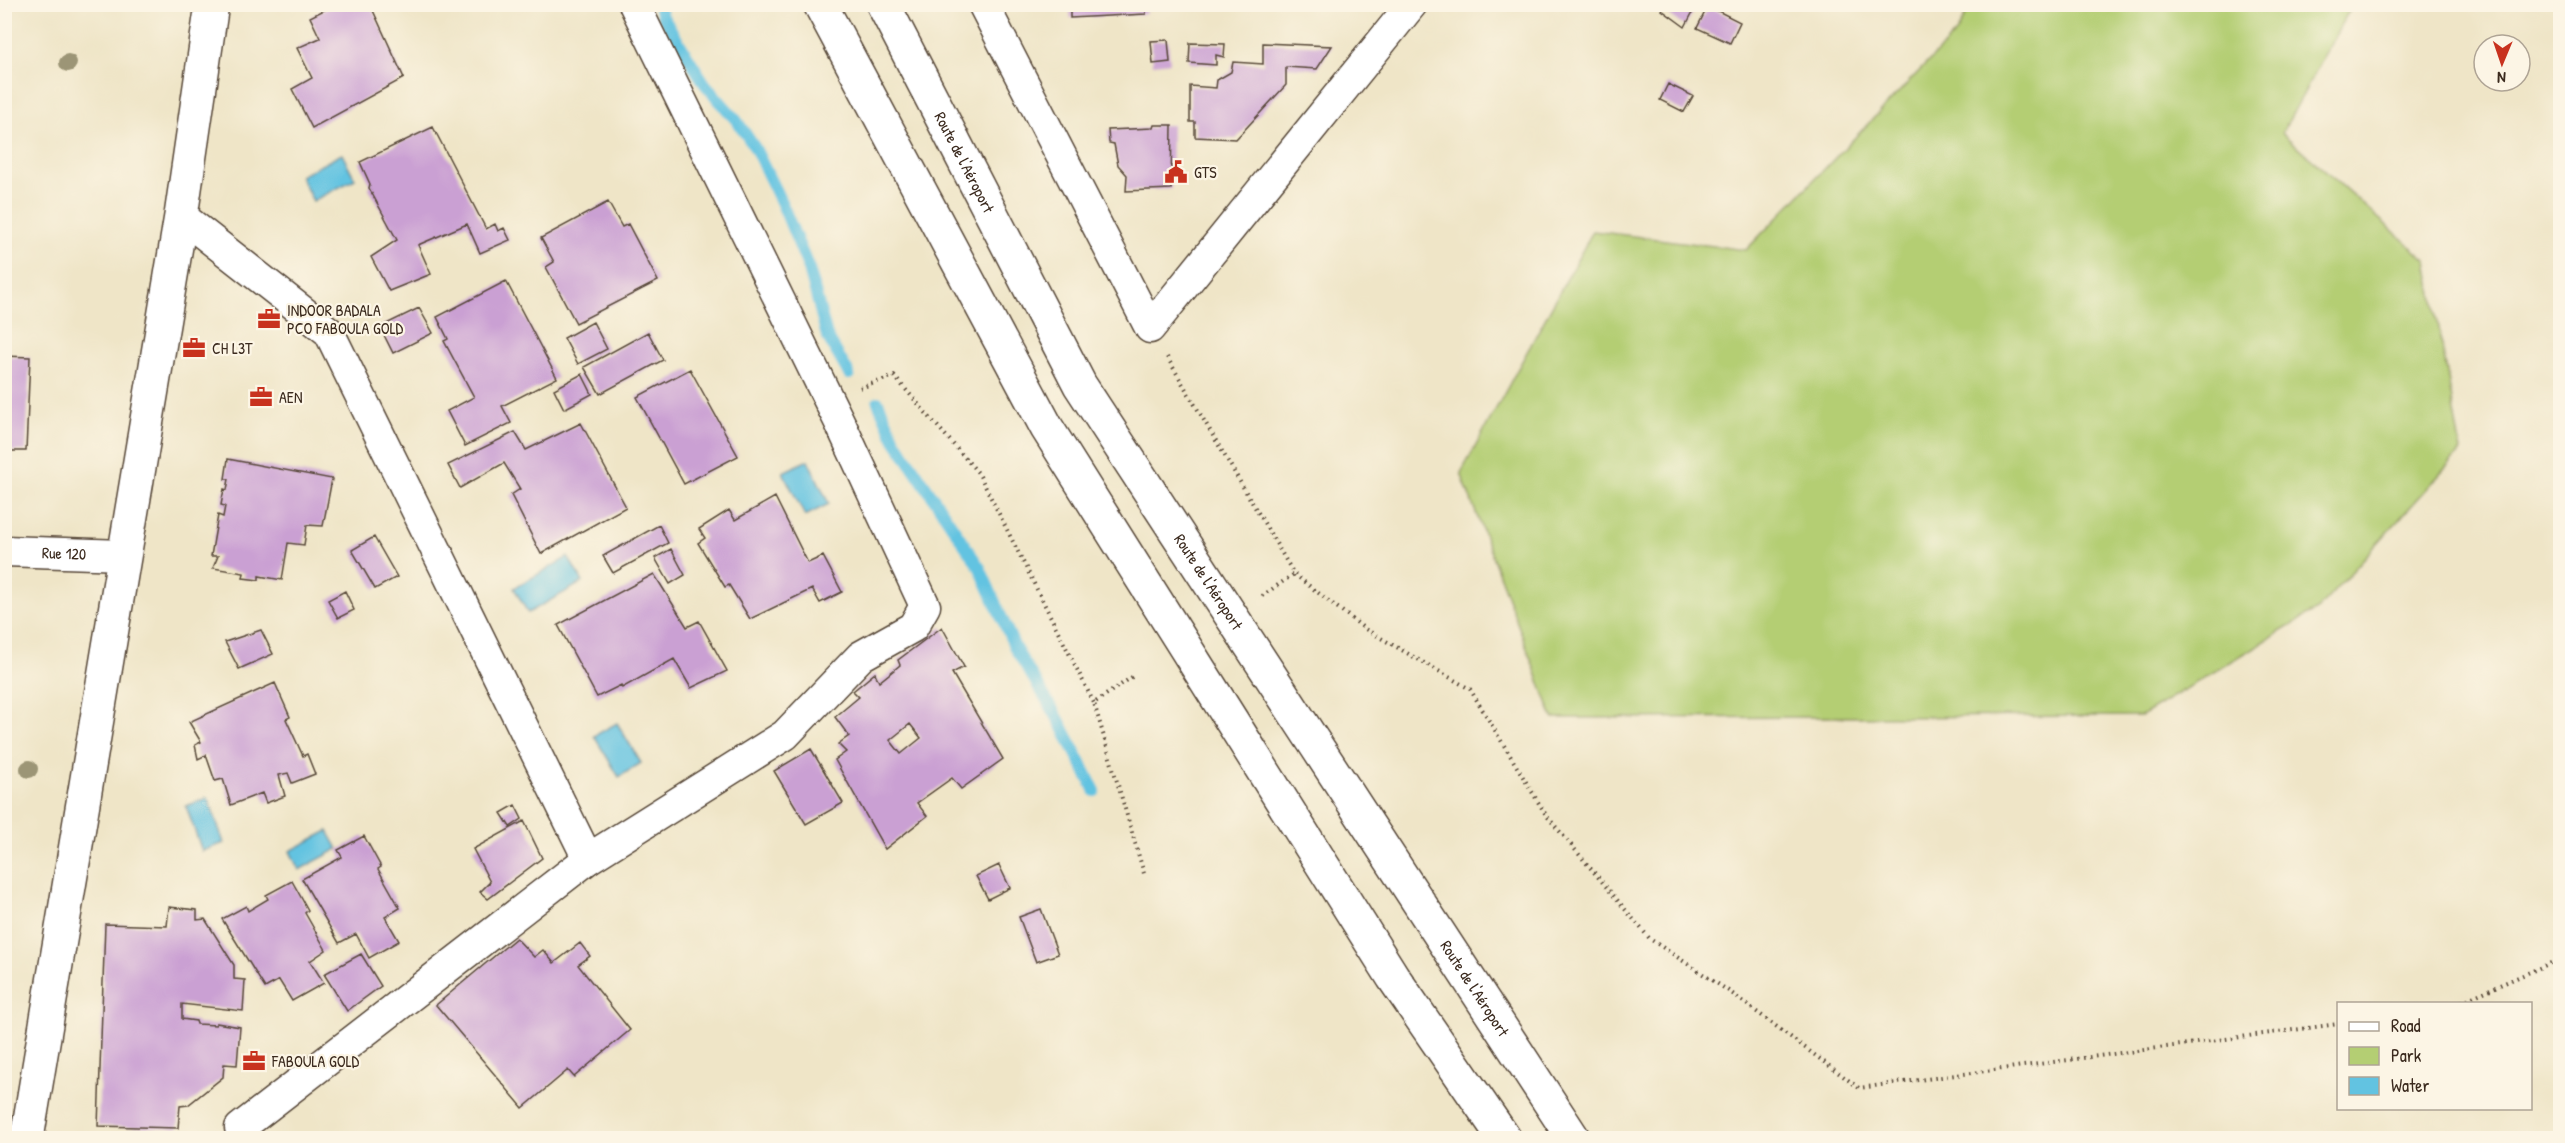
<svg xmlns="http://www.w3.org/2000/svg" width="2565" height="1143" viewBox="0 0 2565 1143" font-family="'Patrick Hand',sans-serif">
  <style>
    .green { fill: #b4ce73; stroke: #787c48; stroke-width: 1.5 }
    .water { fill: #62c3e1; stroke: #4e7680; stroke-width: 1.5 }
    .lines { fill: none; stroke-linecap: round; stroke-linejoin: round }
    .stream { stroke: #62c3e1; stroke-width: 12 }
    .building { fill: #caa0d3; fill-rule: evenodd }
    .street-casing { stroke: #564637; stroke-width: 33 }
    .secondary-casing { stroke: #564637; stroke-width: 36 }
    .highway-casing { stroke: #564637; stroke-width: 36 }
    .path { stroke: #564637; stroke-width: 4; stroke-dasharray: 1.5 4.5; stroke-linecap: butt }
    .street { stroke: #fff; stroke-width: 30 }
    .secondary { stroke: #fff; stroke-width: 33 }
    .highway { stroke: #fff; stroke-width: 33 }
    .tree { fill: #9c9576 }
    .labels { text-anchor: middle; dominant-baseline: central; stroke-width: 4.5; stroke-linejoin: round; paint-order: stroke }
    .street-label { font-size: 16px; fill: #3b2a1e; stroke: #fcf5e5 }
    .poi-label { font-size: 16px; fill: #3b2a1e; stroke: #fcf5e5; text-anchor: start }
  </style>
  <rect width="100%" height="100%" fill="#fcf5e5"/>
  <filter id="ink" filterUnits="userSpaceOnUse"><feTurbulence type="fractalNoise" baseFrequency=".0167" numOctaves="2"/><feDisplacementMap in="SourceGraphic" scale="12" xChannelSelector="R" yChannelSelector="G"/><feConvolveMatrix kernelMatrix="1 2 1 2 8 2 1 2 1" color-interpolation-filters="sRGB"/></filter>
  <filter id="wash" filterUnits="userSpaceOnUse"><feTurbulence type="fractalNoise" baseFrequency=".008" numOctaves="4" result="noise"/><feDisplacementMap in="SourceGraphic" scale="24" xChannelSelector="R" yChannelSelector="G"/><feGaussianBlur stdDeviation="1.35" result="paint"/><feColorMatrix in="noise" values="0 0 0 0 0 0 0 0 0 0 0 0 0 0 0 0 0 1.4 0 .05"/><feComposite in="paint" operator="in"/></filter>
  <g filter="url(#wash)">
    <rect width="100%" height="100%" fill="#efe5c7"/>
    <path class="green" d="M1971 4 2352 5 2282 133 2427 261 2461 451 2318 609 2141 716 1553 718 1461 473 1593 231 1746 250 1957 32Z"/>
    <path class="water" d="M342 154 355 179 313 201 300 176Z
      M808 460 829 504 805 516 783 472Z
      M568 557 583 582 528 613 514 588Z
      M617 723 641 763 619 777 594 736Z
      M208 798 224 843 202 851 186 806Z
      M328 831 338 849 299 870 290 851Z"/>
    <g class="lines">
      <path class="stream" d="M658 4 663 17 705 84 737 121 755 148 783 206 809 269 827 336 849 374
        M878 402 895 440 980 568 1015 648 1059 720 1095 791"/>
    </g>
    <g id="blocks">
      <path class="building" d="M336 4H370L404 78 312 128 292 89 312 78 297 48 320 38 310 17Z
        M1070 4H1146V14L1070 18Z
        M1666 4H1697L1685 27 1662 10Z
        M1708 6 1740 22 1730 43 1697 28Z
        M1168 40 1170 62 1153 64 1151 41Z
        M1190 43 1225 44 1224 57 1216 55V65L1189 63Z
        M1263 43 1332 46 1317 69 1286 67V85L1236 139 1195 137V122H1190V86L1216 88 1217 80 1231 72 1233 62 1263 64Z
        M1668 84 1693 96 1684 112 1660 100Z
        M1154 125H1172L1171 189 1126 191 1127 175 1118 165 1114 144 1109 143 1108 130 1153 128Z
        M433 127 486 229 495 224 498 231 504 228 510 240 480 253 467 224 418 245 431 274 389 291 371 257 397 240 369 188 370 184 360 162Z
        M608 202 622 227 628 224 658 281 576 323 546 267 554 262 541 238Z
        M506 281 557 378 502 406 511 423 465 446 447 411 474 397 444 341 448 339 437 317Z
        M419 308 433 333 393 353 380 327Z
        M593 322 607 349 578 364 564 338Z
        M648 332 663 360 600 394 584 367Z
        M4 356 30 357 26 451H4Z
        M690 369 738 456 684 484 637 397Z
        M582 374 592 394 564 409 554 389Z
        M581 423 626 507 541 554 511 495 520 489 504 463 460 488 448 465 515 432 526 450Z
        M228 459 332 479 323 526 307 525 304 545 288 543 282 580 259 576V580L243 578 244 573 213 568 218 556H211L218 515 223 517 225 506 221 505 224 489 227 490 229 479H225Z
        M775 497 808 563 823 556 842 592 820 603 812 589 750 619 729 585 725 587 698 543 705 538 699 529 729 510 735 520Z
        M659 525 668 543 613 573 603 556Z
        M374 537 397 577 375 589 352 550Z
        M671 549 685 575 670 584 655 558Z
        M654 574 687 627 699 621 727 671 691 688 674 659 622 688 621 685 597 697 558 625Z
        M345 591 354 610 338 618 328 600Z
        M942 627 964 667 952 673 1003 759 961 789 952 778 917 803 927 816 885 849 835 760 846 752 838 744 849 736 835 717 859 697 853 691 875 673 879 682 900 665 898 660ZM910 724 921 738 901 754 890 740Z
        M261 630 273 654 239 669 225 642Z
        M275 683 290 717 286 719 303 756 307 754 315 774 292 783 288 773 279 775 285 796 266 803 262 793 231 805 223 779 215 781 206 755 198 759 195 745 201 742 189 722Z
        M811 749 843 803 806 824 774 771Z
        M515 805 522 819 510 827 501 813Z
        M524 821 542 858 488 899 480 892 490 882 473 849Z
        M364 836 381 867 378 869 400 908 385 917 399 941 369 958 356 934 339 943 302 879 342 857 338 850Z
        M999 865 1010 888 988 899 976 876Z
        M292 881 308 910 305 913 326 950 310 961 324 983 292 1001 279 980 265 988 222 919 246 906 248 911 268 899 266 895Z
        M169 907 197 910V920L205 919 234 965V979L245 980 243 1011 182 1004V1019L196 1021 197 1024 216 1025V1023L240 1027 237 1065 224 1064 223 1077 188 1105 180 1106 178 1128 98 1126 105 924 167 926Z
        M1041 909 1058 954 1036 962 1019 917Z
        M516 938 534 957 543 950 554 963 580 943 590 956 578 965 630 1030 574 1077 568 1070 523 1108 436 1005Z
        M361 954 381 986 347 1011 324 974Z"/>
    </g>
  </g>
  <g filter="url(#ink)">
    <use href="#blocks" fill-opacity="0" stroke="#564637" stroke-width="1.5"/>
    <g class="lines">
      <g class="street-casing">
        <g id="street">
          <path d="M983 4 1150 328 1412 4"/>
          <path d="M181 216 329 332 588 859"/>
          <path id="s1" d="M4 551 124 555"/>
          <path d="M240 1128 588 859 785 735 861 656 913 627 925 606 840 423 634 4"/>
        </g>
      </g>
      <g class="secondary-casing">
        <path id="secondary" d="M27 1138 181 216 212 4"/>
      </g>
      <g class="highway-casing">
        <g id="highway">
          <path d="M820 4 1047 428 1393 977 1504 1138"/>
          <path id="s2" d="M883 4 1080 385 1573 1138"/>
        </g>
      </g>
      <path class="path" d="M1167 357 1294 574 1365 629 1470 689 1546 815 1650 939 1730 992 1859 1088 2338 1024
        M860 388 894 376 979 474 1094 703
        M1262 596 1294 574
        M1132 677 1094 703 1145 877
        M2456 1004 2560 959"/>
      <use href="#street" class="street"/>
      <use href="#secondary" class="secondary"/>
      <use href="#highway" class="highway"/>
    </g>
    <g class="tree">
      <circle cx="68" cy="63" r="9"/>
      <circle cx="29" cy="769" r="9"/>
    </g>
  </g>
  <defs>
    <g id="civic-bare" transform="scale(1.8)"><path d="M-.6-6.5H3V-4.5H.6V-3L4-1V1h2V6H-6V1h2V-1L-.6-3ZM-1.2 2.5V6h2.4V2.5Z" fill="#c8321e" stroke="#fcf5e5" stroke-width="2.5" paint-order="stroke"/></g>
    <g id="office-bare" transform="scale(1.8)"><path d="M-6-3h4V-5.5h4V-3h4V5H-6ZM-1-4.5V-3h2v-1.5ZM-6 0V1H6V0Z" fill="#c8321e" stroke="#fcf5e5" stroke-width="2.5" paint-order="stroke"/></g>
  </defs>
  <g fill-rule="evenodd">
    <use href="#civic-bare" x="1176" y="172"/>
    <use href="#office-bare" x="269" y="319"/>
    <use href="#office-bare" x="194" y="348"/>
    <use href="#office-bare" x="261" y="397"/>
    <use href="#office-bare" x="254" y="1061"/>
  </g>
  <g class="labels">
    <g class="street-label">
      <text stroke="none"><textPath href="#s2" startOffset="178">Route de l'Aéroport</textPath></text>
      <text stroke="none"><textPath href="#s1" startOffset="60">Rue 120</textPath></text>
      <text stroke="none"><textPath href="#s2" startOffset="664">Route de l'Aéroport</textPath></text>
      <text stroke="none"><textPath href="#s2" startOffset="1150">Route de l'Aéroport</textPath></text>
    </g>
    <g class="poi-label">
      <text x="1194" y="172">GTS</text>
      <text x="287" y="310">INDOOR BADALA<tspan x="287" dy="18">PCO FABOULA GOLD</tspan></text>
      <text x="212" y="348">CH L3T</text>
      <text x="279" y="397">AEN</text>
      <text x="272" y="1061">FABOULA GOLD</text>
    </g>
  </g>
  <rect width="2565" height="1143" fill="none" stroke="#fcf5e5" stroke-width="24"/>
  <rect x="2337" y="1002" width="195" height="108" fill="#fcf5e5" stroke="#afa495" stroke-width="1.5"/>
  <rect x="2349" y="1022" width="30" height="9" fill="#ffffff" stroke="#afa495" stroke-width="1.5"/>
  <text x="2391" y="1032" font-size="18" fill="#3b2a1e">Road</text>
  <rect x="2349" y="1047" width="30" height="18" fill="#b4ce73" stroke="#afa495" stroke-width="1.5"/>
  <text x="2391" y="1062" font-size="18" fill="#3b2a1e">Park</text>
  <rect x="2349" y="1077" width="30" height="18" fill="#62c3e1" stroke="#afa495" stroke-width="1.5"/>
  <text x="2391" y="1092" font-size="18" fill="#3b2a1e">Water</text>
  <g transform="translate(2502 63) rotate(182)"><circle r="28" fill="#fcf5e5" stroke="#afa495" stroke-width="1.5"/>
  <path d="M0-4.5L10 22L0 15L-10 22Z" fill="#c8321e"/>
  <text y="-9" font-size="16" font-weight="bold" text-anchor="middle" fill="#3b2a1e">N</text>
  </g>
</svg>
